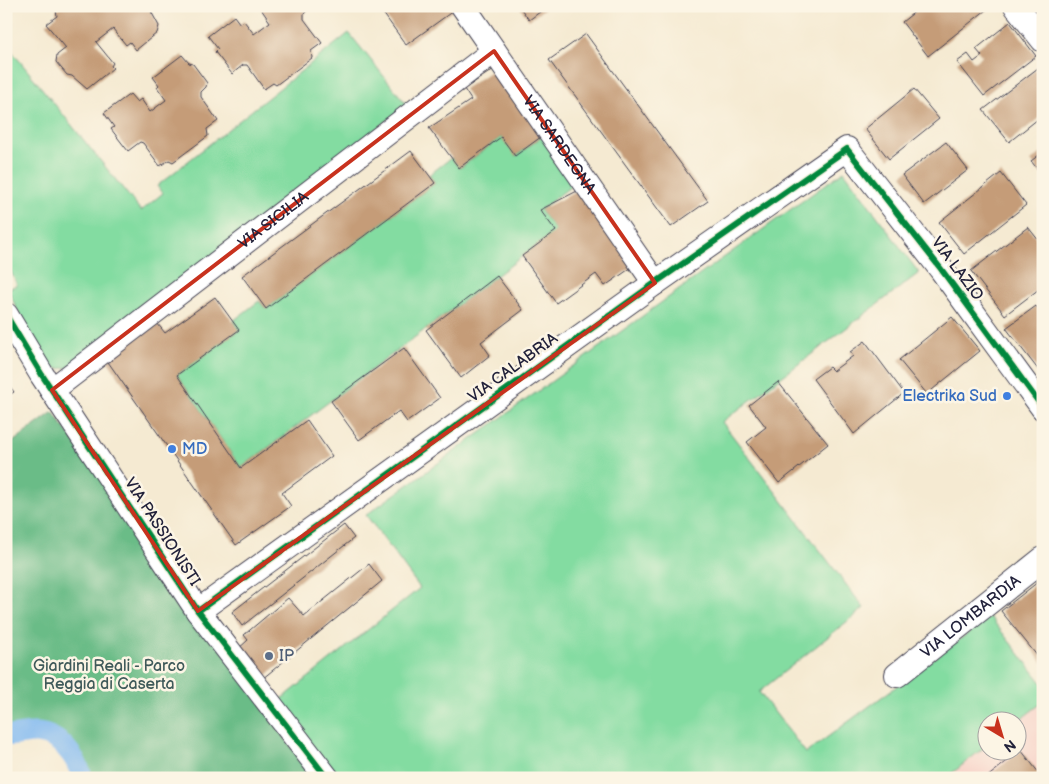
<svg xmlns="http://www.w3.org/2000/svg" width="1049" height="784" viewBox="0 0 1049 784" font-family="'Balsamiq Sans',sans-serif">
  <style>
    .built { fill: #f7d1c7 }
    .green { fill: #83dca1; stroke: #527f6e }
    .forest { fill: #6abc87; stroke: #466f61 }
    .lines { fill: none; stroke-linecap: round; stroke-linejoin: round }
    .canal { stroke: #81b9f1; stroke-width: 21 }
    .building { fill: #c59c78 }
    .minor-casing { stroke: #424052; stroke-width: 26 }
    .minor { stroke: #fff; stroke-width: 24 }
    .cycleway-casing { stroke: #fcf5e5; stroke-width: 9 }
    .cycleway { stroke: #00873e; stroke-width: 6 }
    .marked { fill: none; stroke: #c8321e; stroke-width: 4; stroke-linejoin: round }
    .shop-dot { fill: #3f7fe0; stroke: #fcf5e5; stroke-width: 2 }
    .service-dot { fill: #5c6f8a; stroke: #fcf5e5; stroke-width: 2 }
    .labels { text-anchor: middle; dominant-baseline: central; stroke-width: 5; stroke-linejoin: round; paint-order: stroke }
    .street-label { font-size: 16px; fill: #22223b; stroke: #fcf5e5 }
    .shop-label { font-size: 16px; fill: #366cbe; stroke: #fcf5e5; text-anchor: end }
    .service-label { font-size: 16px; fill: #4e5e75; stroke: #fcf5e5; text-anchor: start }
    .park-label { font-size: 16px; fill: #3f5a5a; stroke: #fcf5e5 }
  </style>
  <rect width="100%" height="100%" fill="#fcf5e5"/>
  <filter id="ink" filterUnits="userSpaceOnUse"><feTurbulence type="fractalNoise" baseFrequency=".02" numOctaves="2"/><feDisplacementMap in="SourceGraphic" scale="10" xChannelSelector="R" yChannelSelector="G"/><feConvolveMatrix kernelMatrix="1 2 1 2 8 2 1 2 1" color-interpolation-filters="sRGB"/></filter>
  <filter id="wash" filterUnits="userSpaceOnUse"><feTurbulence type="fractalNoise" baseFrequency=".0096" numOctaves="4" result="noise"/><feDisplacementMap in="SourceGraphic" scale="20" xChannelSelector="R" yChannelSelector="G"/><feGaussianBlur stdDeviation="1.12" result="paint"/><feColorMatrix in="noise" values="0 0 0 0 0 0 0 0 0 0 0 0 0 0 0 0 0 1.4 0 .05"/><feComposite in="paint" operator="in"/></filter>
  <g filter="url(#wash)">
    <rect width="100%" height="100%" fill="#f5ead2"/>
    <path class="built" d="M1043 702V778H946L986 746V752H1016L1017 722Z"/>
    <path class="green" d="M349 33 407 105 68 368 51 369 29 337 8 289 17 285 6 261V44L141 211 163 193 157 186Z
      M549 131 583 177 540 210 556 231 241 468 177 375 239 330 233 321 259 301 266 309 435 183 429 175 451 158 460 168 501 137 516 156Z
      M844 171 919 273 722 422 864 608 759 692 806 753 990 617 1043 684V702L1017 722H986V746L946 778H335L278 702 420 588 366 515Z"/>
    <path class="forest" d="M53 412 314 778H82C77 757 60 735 37 733 26 732 18 737 6 735V447Z"/>
    <g class="lines">
      <path class="canal" d="M6 735C18 737 26 732 37 733 60 735 77 757 82 778"/>
    </g>
    <g id="blocks">
      <path class="building" d="M62 6H148L159 26 157 33 136 50 130 42 126 45 113 29 96 42 113 63 111 66 113 68 87 89 72 76 67 75 56 62 57 55 66 48 46 24 57 16 56 10Z
        M263 6H310L304 14V19L322 43 311 51 312 58 276 85 273 83 264 89 247 65H243L232 74 215 52 218 49 208 36 234 16 240 24 244 21 254 34 270 22 261 9Z
        M378 6H450L453 11 406 45Z
        M519 6H548L529 20Z
        M922 6H991L928 56 902 22Z
        M1010 22 1036 56 984 96 957 62 968 54 974 62 982 56 976 49Z
        M586 34 708 201 671 227 549 60Z
        M182 55 189 63 193 64 207 83 206 87 201 92V97L218 121 207 129 208 136 173 162 169 160 160 166 143 143 140 142 128 151 111 129 114 127 104 113 130 94 137 102 141 99 150 112 166 100 157 87 159 85 153 77Z
        M497 67 549 131 515 156 501 137 459 168 429 128 471 100 464 89Z
        M1038 68 1043 74V115L1009 142 983 110Z
        M914 89 939 119 889 159 865 129Z
        M946 142 968 170 924 204 902 175Z
        M411 151 435 183 266 309 242 276Z
        M1043 152V176L1031 161Z
        M1001 173 1026 205 964 254 939 222Z
        M583 188 638 263 605 286 596 274 556 303 522 256 556 231 540 210Z
        M1028 227 1043 246V286L1005 315 971 271Z
        M497 276 523 310 481 342 490 355 461 378 426 330Z
        M215 297 239 330 177 375 241 468 307 420 332 456 282 493 291 506 236 545 106 359 157 323 165 333Z
        M1036 306 1043 315V376L1006 328Z
        M952 317 980 351 927 394 899 360Z
        M865 341 904 393 854 434 813 379 829 367 833 371 853 356 850 352Z
        M404 348 440 398 407 422 399 411 359 440 331 401Z
        M6 381 14 392 6 397Z
        M778 382 828 444 779 483 747 442 766 427 749 405Z
        M344 525 354 538 242 626 232 612Z
        M369 564 382 581 262 679 237 650 248 640 244 635 288 598 304 616Z
        M1043 578V663L1001 611Z
        M1021 750 1043 778H986Z"/>
    </g>
  </g>
  <g filter="url(#ink)">
    <use href="#blocks" fill-opacity="0" stroke="#424052" stroke-width="1"/>
    <g class="lines">
      <g class="minor-casing">
        <g id="minor">
          <path id="s1" d="M463 6 655 283"/>
          <path d="M1016 6 1043 40"/>
          <path d="M6 315 42 375 198 611 327 778"/>
          <path id="s2" d="M52 390 494 51"/>
          <path d="M198 611 655 283 847 149 941 269 1043 408"/>
          <path id="s3" d="M897 675 1043 559"/>
        </g>
      </g>
      <use href="#minor" class="minor"/>
      <g class="cycleway-casing">
        <path id="cycleway" d="M6 315 42 375 198 611 327 778
          M198 611 655 283 847 149 941 269 1043 408"/>
      </g>
      <use href="#cycleway" class="cycleway"/>
    </g>
  </g>
  <path class="marked" d="M494 51 655 283 198 611 52 390Z"/>
  <g class="shop-dot">
    <circle cx="1007" cy="396" r="5"/>
    <circle cx="172" cy="449" r="5"/>
  </g>
  <circle class="service-dot" cx="269" cy="656" r="5"/>
  <g class="labels">
    <g class="street-label">
      <text stroke="none"><textPath href="#s1" startOffset="169">VIA SARDEGNA</textPath></text>
      <text stroke="none"><textPath href="#s2" startOffset="279">VIA SICILIA</textPath></text>
      <text transform="translate(957 269) rotate(53)">VIA LAZIO</text>
      <text transform="translate(513 368) rotate(-36)">VIA CALABRIA</text>
      <text transform="translate(162 532) rotate(57)">VIA PASSIONISTI</text>
      <text stroke="none"><textPath href="#s3" startOffset="94">VIA LOMBARDIA</textPath></text>
    </g>
    <g class="shop-label">
      <text x="997" y="396">Electrika Sud</text>
      <text x="182" y="449" text-anchor="start">MD</text>
    </g>
    <g class="service-label">
      <text x="279" y="656">IP</text>
    </g>
    <g class="park-label">
      <text x="109" y="666">Giardini Reali - Parco<tspan x="109" dy="18">Reggia di Caserta</tspan></text>
    </g>
  </g>
  <rect width="1049" height="784" fill="none" stroke="#fcf5e5" stroke-width="25"/>
  <g transform="translate(1002 736) rotate(142)"><circle r="24" fill="#fcf5e5" stroke="#a5a1a1"/>
  <path d="M0-4L9 19L0 12L-9 19Z" fill="#c8321e"/>
  <text y="-8" font-size="14" font-weight="bold" text-anchor="middle" fill="#22223b">N</text>
  </g>
</svg>
